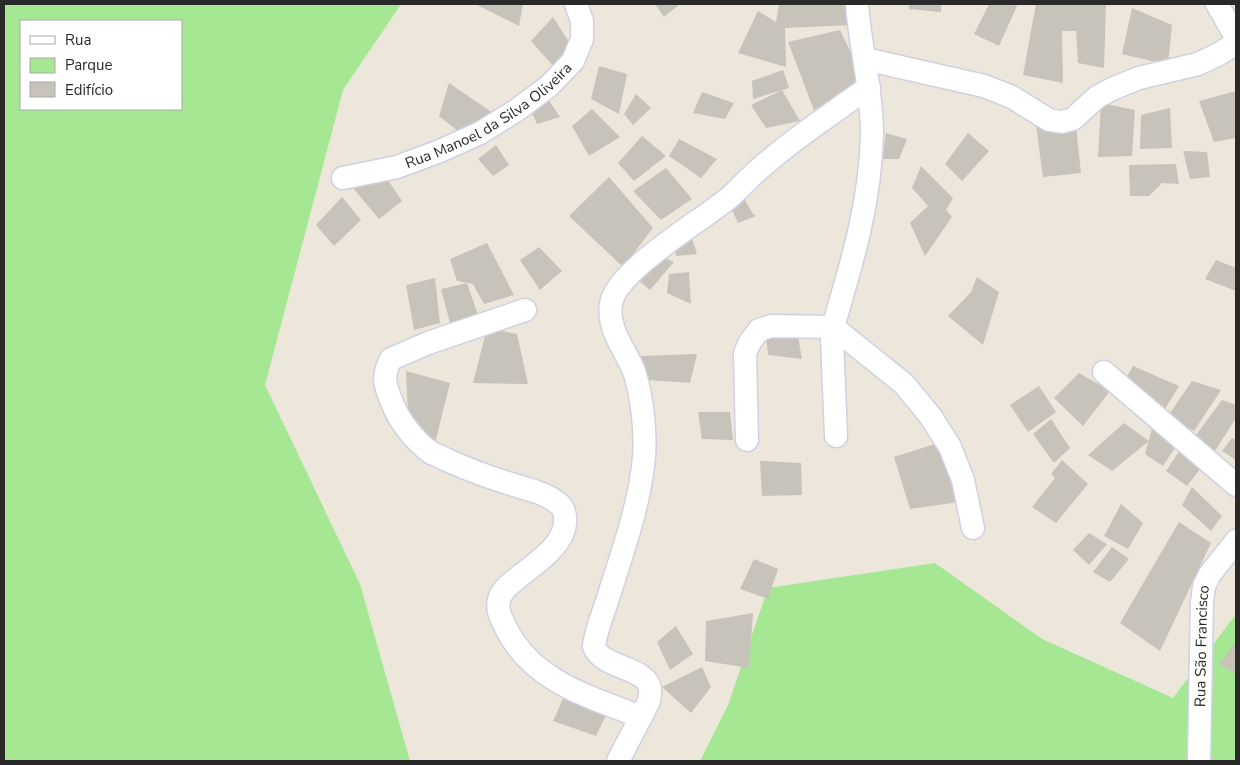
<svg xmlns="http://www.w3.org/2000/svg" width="1240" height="765" viewBox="0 0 1240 765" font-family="'Nunito Sans',sans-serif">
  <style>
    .green { fill: #a5e792; fill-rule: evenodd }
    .building { fill: #c8c3ba }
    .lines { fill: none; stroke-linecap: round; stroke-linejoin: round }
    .minor-casing { stroke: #cfd1e3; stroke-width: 25 }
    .minor { stroke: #fff; stroke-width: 22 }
    .labels { text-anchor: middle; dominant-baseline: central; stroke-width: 4.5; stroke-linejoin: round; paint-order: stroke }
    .street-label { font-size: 15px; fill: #292929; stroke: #fff }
  </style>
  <rect width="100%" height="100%" fill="#ece7da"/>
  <path class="green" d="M4 4H401L343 90 265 385 360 584 410 761H4ZM21 21H181V109H21Z
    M935 563 1042 639 1173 698 1236 614V761H700L728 705 768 588Z"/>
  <path class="building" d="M475 4H523L519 26Z
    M655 4H680L664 17Z
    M779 4H851L853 25 785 28 786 67 738 53 758 11 776 22Z
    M909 4H941V12L909 9Z
    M989 4H1012L1017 6 999 46 974 34Z
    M1036 4H1106L1104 68 1078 63 1076 31H1062L1063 83 1023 75Z
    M1132 8 1172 25 1168 65 1122 54Z
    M553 17 571 45 554 67 531 41Z
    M840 30 864 80 814 110 788 42Z
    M599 66 627 74 619 114 591 99Z
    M783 70 789 88 753 99 752 81Z
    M449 83 493 113 458 131 439 116Z
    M782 90 800 121 766 128 751 105Z
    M1236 91V138L1214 142 1199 101Z
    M702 92 734 103 725 119 693 113Z
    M636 94 651 108 633 125 624 114Z
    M546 96 560 117 537 124 530 109Z
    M1101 103 1135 110 1132 156 1098 157Z
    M1170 108 1172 148 1140 149 1141 115Z
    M592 109 620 137 589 156 572 126Z
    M1036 125 1047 127 1076 126 1081 173 1043 177Z
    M886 133 907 139 899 159H882Z
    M968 133 989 151 962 181 945 164Z
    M642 136 666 156 634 181 618 163Z
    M679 139 717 159 701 178 669 156Z
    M496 145 509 165 493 176 478 159Z
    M1183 151 1207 152 1210 177 1190 179Z
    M1176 164 1179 184 1162 183 1149 196H1130L1129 165Z
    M921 166 953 198 946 210 952 217 925 256 910 223 928 206 912 188Z
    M666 168 692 199 661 220 633 191Z
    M384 174 402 201 379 219 353 188Z
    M609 177 653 228 623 267 569 216Z
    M742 195 753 214 756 216 738 223 730 206Z
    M342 197 361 220 334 246 316 225Z
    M690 232 697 254 676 256 674 243Z
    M487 243 514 295 484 304 473 284 457 281 450 259Z
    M539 247 562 271 540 290 520 260Z
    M659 255 674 262 650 290 637 279Z
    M1216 260 1236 268V291L1205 279Z
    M689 272 691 304 667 293 669 274Z
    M977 277 999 292 983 345 948 316 971 292Z
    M435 278 440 323 414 330 406 285Z
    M467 283 478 315 450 323 441 289Z
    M487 328 517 334 528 384 473 383Z
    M766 334 798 336 802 359 768 355Z
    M697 354 690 383 647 380 641 356Z
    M1133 366 1179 386 1165 409 1124 382Z
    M406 371 450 383 435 443 408 415Z
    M1079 373 1110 391 1083 426 1054 398Z
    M1192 381 1221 390 1194 431 1168 416Z
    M1039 386 1056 412 1028 432 1010 405Z
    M1222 400 1236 405V418L1215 451 1196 435Z
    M698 412H730L733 440 702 439Z
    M1051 419 1070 448 1054 463 1033 434Z
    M1124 423 1149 441 1112 471 1088 455Z
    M1152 428 1177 445 1163 466 1145 454Z
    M1232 438 1236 440V460L1222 451Z
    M938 443 959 502 910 509 894 457Z
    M1182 447 1204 464 1187 486 1166 471Z
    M1062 460 1088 484 1056 523 1032 507 1055 478 1051 474Z
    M760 461 801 463 802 495 762 496Z
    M1192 487 1222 516 1211 531 1182 505Z
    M1121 504 1143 523 1128 549 1104 536Z
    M1179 522 1211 543 1160 651 1120 623Z
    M1089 533 1107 544 1089 565 1073 550Z
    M1112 547 1129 559 1110 582 1093 572Z
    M754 559 778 569 768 599 740 589Z
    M753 613 749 668 705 661 706 621Z
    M676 626 693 654 670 670 657 642Z
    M1236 642V674L1219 664Z
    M702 667 711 687 691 713 662 687Z
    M566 692 609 709 596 736 553 721Z"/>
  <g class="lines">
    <g class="minor-casing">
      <g id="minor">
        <path d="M1217 4 1236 37"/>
        <path d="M865 59 984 86 1012 97 1049 120 1062 122 1073 119 1097 97 1112 89 1139 78 1198 64 1219 54 1236 43"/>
        <path id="s1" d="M343 178 397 167 440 151 480 133 517 110 549 86 573 61 582 39V21L576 4"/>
        <path d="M525 310 428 343 391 359C381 379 385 385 393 405 400 422 415 441 430 452 435 455 442 457 447 460 469 470 491 478 514 485 530 490 546 493 559 504 563 507 565 513 565 518 568 544 533 565 515 580 508 586 501 591 499 600 496 610 502 620 506 628 532 682 591 697 641 717"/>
        <path d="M1104 372 1236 485"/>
        <path d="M836 436 832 339 833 327C852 263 871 200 872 133 872 89 860 47 857 4"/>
        <path d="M747 440 745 353 750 342 759 330 771 326 833 327 904 384 931 417 950 447 963 480 973 528"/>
        <path d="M618 761 649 701C650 695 651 689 649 685 641 666 601 668 594 646 596 629 604 612 609 595 623 550 640 504 644 457 646 432 642 395 634 371 625 349 607 329 611 304 616 270 703 220 730 197 739 189 748 179 757 171 792 140 831 114 869 87"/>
        <path id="s2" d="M1199 761 1202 602 1204 586 1210 574 1236 541"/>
      </g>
    </g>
    <use href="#minor" class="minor"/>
  </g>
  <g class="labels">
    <g class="street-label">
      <text stroke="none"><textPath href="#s1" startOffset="161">Rua Manoel da Silva Oliveira</textPath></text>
      <text stroke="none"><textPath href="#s2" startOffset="115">Rua São Francisco</textPath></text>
    </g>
  </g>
  <rect width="1240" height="765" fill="none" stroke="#292929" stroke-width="10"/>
  <rect x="20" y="20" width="162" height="90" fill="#ffffff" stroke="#a9a9a9"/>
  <rect x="30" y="36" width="25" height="8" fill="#ffffff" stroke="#a9a9a9"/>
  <text x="65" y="45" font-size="15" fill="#292929">Rua</text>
  <rect x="30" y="58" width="25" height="15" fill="#a5e792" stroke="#a9a9a9"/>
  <text x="65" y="70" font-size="15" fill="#292929">Parque</text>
  <rect x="30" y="82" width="25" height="15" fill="#c8c3ba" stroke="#a9a9a9"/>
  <text x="65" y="95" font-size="15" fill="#292929">Edifício</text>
</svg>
